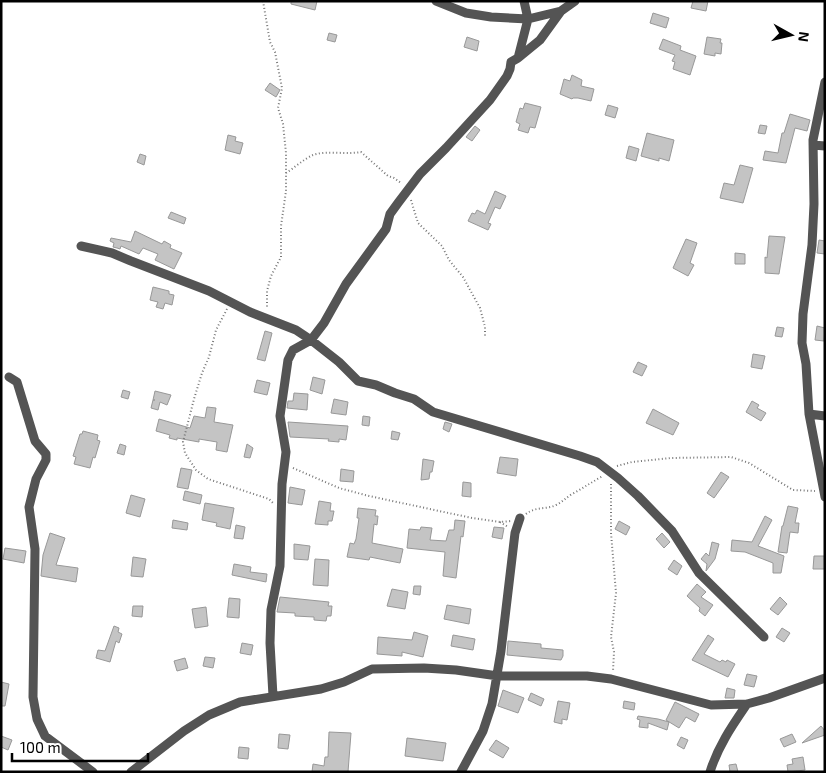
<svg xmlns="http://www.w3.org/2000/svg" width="826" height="773" viewBox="0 0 826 773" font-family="'Exo 2',sans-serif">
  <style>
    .building { fill: #c4c4c4; stroke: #989898 }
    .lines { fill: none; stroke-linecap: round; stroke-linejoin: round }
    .path { stroke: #767676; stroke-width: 2; stroke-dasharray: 1 2.5; stroke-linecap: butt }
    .street { stroke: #545454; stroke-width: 9 }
  </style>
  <rect width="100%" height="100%" fill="#fff"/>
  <path class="building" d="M291 1H317L315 10 291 4Z
    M693 1H708L706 11 691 8Z
    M653 13 669 18 666 28 650 23Z
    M329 33 337 35 335 42 327 40Z
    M467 37 479 41 477 51 464 47Z
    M707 37 721 39 720 43H722L721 54 715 53V56L704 54Z
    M663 39 681 46 680 50 696 56 690 75 673 69 675 62 672 61 675 55 659 49Z
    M572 75 582 80 581 86 594 89 591 101 578 98H573L572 99 560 94 564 79 570 81Z
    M270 83 280 90 276 97 265 90Z
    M525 103 541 107 535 128 530 127 528 133 518 130 520 124 516 122 520 108 523 109Z
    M608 105 618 108 615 118 605 115Z
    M790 114 810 120 807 131 795 128 786 163 763 160 765 151 778 153 782 133H784Z
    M760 125 767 126 765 134 758 133Z
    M475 126 480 130 472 141 466 137Z
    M647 133 674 140 669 161 659 158V161L641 156Z
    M228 135 236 137 235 141 243 143 240 154 225 150Z
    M629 146 639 149 636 161 626 158Z
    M140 154 146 156 144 165 137 162Z
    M740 165 753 168 743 203 720 198 724 183 734 185Z
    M495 191 506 196 500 209 495 207 488 223 491 224 488 230 468 221 472 213 475 214 477 210 485 214Z
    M171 212 186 218 184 224 168 218Z
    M135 231 162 244 164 241 171 245 170 248 182 253 174 269 155 260 158 254 143 248 139 254 121 246 120 249 117 248 113 247 114 243 110 241 111 238 131 242Z
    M769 236 785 237 779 274 765 273V257L767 258Z
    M686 239 697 243 690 263 694 265 688 276 673 268Z
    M819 240 825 241V254L817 253Z
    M735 253 745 254V264H735Z
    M153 287 169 291V294L174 295 172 305 165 303 163 309 156 307 158 302 150 300Z
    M817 326 825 328 824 341 815 340Z
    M777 327 784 328 782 337 775 336Z
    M265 331 272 333 265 361 257 359Z
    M753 354 765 356 762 369 751 367Z
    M638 362 647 366 642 376 633 372Z
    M313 377 325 380 322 394 310 390Z
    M257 380 270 383 267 395 254 392Z
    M123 390 130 392 128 399 121 397Z
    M155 391 171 395 167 405 160 402 158 410 151 408 153 400H155H153Z
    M294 393 308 394 307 410 287 408 288 401H293Z
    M334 399 348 402 346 415 331 413Z
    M752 401 759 405 757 408 766 413 761 421 746 412Z
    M207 407 216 408 214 422 233 425 227 452 216 450 217 442 199 439V442L177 438V440L169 438 170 435 156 431 159 419 190 428 194 416 205 418Z
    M653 409 679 423 673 435 646 423Z
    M363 416 370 417 369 426 362 425Z
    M288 422 348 426 346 440 339 439V442L328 441 329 439 290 437Z
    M445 422 452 424 449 432 443 429Z
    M83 431 98 435 97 440 100 441 95 458 93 457 90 468 74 464 76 457 73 456 80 434H82Z
    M392 431 400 433 398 440 391 439Z
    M120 444 126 446 124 455 117 453Z
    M247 444 253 448 250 458 244 457Z
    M500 457 518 459 516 476 497 473Z
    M423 459 434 461 432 472H430L429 479 421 480Z
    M181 468 192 470 188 489 177 487Z
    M341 469 354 471 353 482 340 481Z
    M721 472 729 477 714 498 707 493Z
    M463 482 471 483V497L462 496Z
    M290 487 305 490 302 505 288 503Z
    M185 491 202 495 200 504 183 500Z
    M131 495 145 499 140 517 126 513Z
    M319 501 331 503 330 511H334L332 521H328V525L315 524Z
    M205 503 234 508 230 529 216 526 217 523 202 520Z
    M788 506 798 508 795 523H799L798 533 790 532 787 553 778 552 782 526H783Z
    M358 508 376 510 375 516H378L377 525 374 524 372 543 403 549 400 563 370 557 369 560 347 557 350 543 354 544 356 539 359 518H357Z
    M765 516 772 520 758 546 784 556 781 573H773V563L745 552 731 551 732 540 752 542Z
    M173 520 188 523 187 530 172 528Z
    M455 520 465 521 463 537 461 536 456 578 443 576 445 552 407 548 409 529 420 530 421 527 432 528 430 540 446 541 449 530H454Z
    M619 521 630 527 626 535 615 529Z
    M236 525 245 527 243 539 234 538Z
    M494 527 504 528 502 539 492 537Z
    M50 533 65 538 56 565 78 568 76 582 41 576 43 555Z
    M662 533 670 542 664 548 656 539Z
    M712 542 719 544 715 559 706 571 707 564 701 559 706 553 709 556Z
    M294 544 310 546 308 560 294 559Z
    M5 548 26 551 24 563 3 559Z
    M814 556H825V569H813Z
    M133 557 146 559 143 577 131 576Z
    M315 559 329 560 328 586 313 585Z
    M674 560 682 566 677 575 668 569Z
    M234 564 251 567 250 572 267 574 266 582 232 575Z
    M697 584 706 592 701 597 713 605 705 616 699 611 700 608 687 596Z
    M414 586H421L420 595 413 594Z
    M392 589 408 592 405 609 387 606Z
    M280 597 329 602 328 606H332L331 616H327L326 621 314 620V617L295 616V613L277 612Z
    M780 597 787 604 778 615 770 609Z
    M229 598 240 599 239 618 227 617Z
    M447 605 471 609 469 624 444 619Z
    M133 606H143L142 617 132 616Z
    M206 607 208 626 195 628 192 609Z
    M114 626 119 628 118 632 122 634 119 643 116 641 110 662 96 658 98 650 105 651Z
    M782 628 790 633 784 642 776 637Z
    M414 632 428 636 423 657 402 652V656L377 654 378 637 412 640Z
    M453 635 475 639 473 650 451 646Z
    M708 635 714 639 704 654 720 662 722 660 726 662 727 660 735 664 728 677 692 660Z
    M508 641 541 644V648L563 650V656L561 660 507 655Z
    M242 643 253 645 251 655 240 653Z
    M205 657 215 658 213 668 203 666Z
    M185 658 188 668 177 671 174 661Z
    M747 674 757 676 754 687 744 685Z
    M1 682 9 684 5 706H1Z
    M727 688 735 690 734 698H725Z
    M503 690 524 698 518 713 498 706Z
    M531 693 544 699 541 706 528 700Z
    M558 701 570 703 567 720 562 719V724L554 722Z
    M624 701 635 703 634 710 623 708Z
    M675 702 699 714 695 722 686 717 679 728 666 720Z
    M638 716 658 719 669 722 667 730 648 723V728L639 727 640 720 637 719Z
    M821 726 825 731V735L802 743Z
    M329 732 351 733 348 772H312L313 764 324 766 325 757H328Z
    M279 734 290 735 288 749 278 748Z
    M792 734 796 742 784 747 780 739Z
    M1 736 12 740 8 750 1 747Z
    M681 737 688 740 684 749 677 745Z
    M407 738 446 743 443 761 405 756Z
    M496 740 509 748 503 758 489 750Z
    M239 747 249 748 248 759 238 758Z
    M803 757 805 770 788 772 787 765 793 764 792 759Z
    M736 764 738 772H730L729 765Z"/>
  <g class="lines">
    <path class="path" d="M263 1 270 42 275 52 282 88 278 108 283 124 286 153V191L281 226V257L271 276 267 291V309
      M286 173C294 168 304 159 313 155 328 150 345 155 361 152L388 176 394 178 401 183
      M411 200 418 223 442 246 449 260 463 277 480 308 485 327V336
      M227 309 216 330 209 357 202 373 194 399 183 442 185 453 196 470 208 479 269 499 273 503
      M617 466 632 462 671 458 731 457 749 463 793 490 815 491
      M293 468 339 488 369 496 472 518 500 522 511 521
      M611 484V533L616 593 611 637 614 652 613 671
      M526 514C536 506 546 510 556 505 562 502 566 498 572 494 583 488 592 482 603 476
      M500 522 508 527"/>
    <path class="street" d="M436 1 466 13 491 17 528 19 561 11 575 1
      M518 58 540 40 561 11
      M825 82 813 140 814 204 812 245 803 314 802 343 806 364 809 414 825 497
      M813 145 825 146
      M81 246 112 253 131 261 209 291 250 312 296 330 311 340 339 362 358 381 376 385 395 393 414 399 433 412 580 456 597 462 618 478 638 496 672 531 699 573 764 637
      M9 377 17 382 35 441 46 454V460L36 479 29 507 35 549 33 697 37 719 45 736 93 772
      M809 414 825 416
      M273 696 270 643 271 610 280 566 282 484 286 452 280 416 288 360 293 350 311 340 324 323 346 284 386 229 390 214 398 203 420 174 446 148 490 100 507 76 510 69 511 62 518 58 528 19 524 1
      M131 772 184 731 209 715 240 702 321 689 344 682 372 669 424 668 456 670 498 676H587L611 679 711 705 747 704 769 698 825 678
      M461 772 483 731 492 704 501 651 515 533 520 518
      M710 772C718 746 732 726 747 704"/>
  </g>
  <rect width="826" height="773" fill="none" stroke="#000000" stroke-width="5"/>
  <g transform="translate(791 35) rotate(98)" stroke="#ffffff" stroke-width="4" paint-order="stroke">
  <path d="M0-4L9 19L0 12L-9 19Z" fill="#000000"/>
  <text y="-8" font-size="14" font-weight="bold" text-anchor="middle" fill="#000000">N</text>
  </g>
  <path d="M12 753v8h136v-8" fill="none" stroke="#000000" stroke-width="2.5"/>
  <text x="20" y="753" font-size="15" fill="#000000" stroke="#ffffff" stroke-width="4" paint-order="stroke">100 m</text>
</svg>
